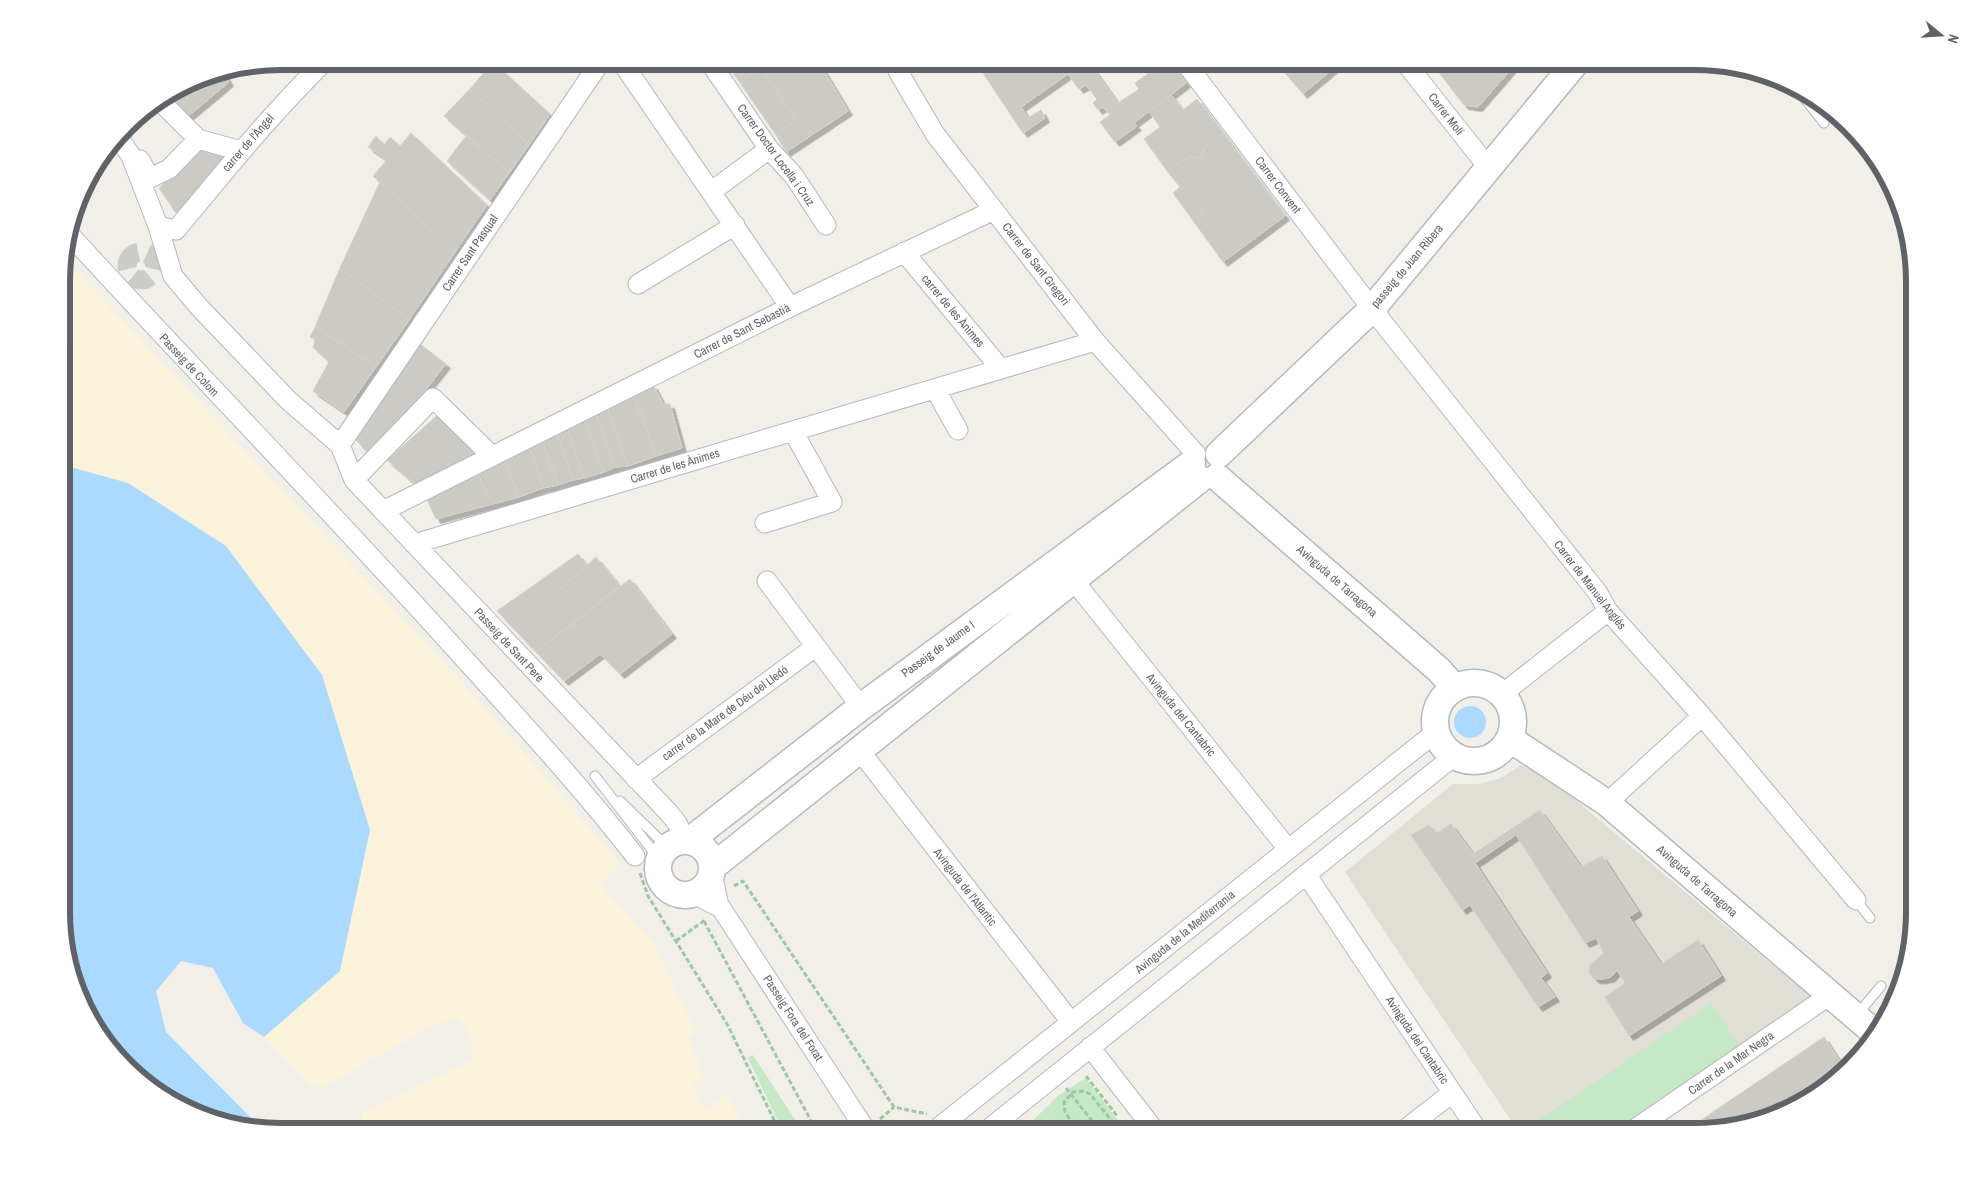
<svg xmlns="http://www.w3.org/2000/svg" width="1976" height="1193" viewBox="0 0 1976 1193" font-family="'Archivo Narrow',sans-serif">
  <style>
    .education { fill: #e1ded6 }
    .green { fill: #c5e8c5 }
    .sand { fill: #fbf3d9 }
    .water { fill: #aadaff }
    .building { fill: #cccac5; stroke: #d6d1c6; filter: url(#shadow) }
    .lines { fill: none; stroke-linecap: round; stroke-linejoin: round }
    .street-tunnel { stroke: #ccccc8; stroke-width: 19; stroke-dasharray: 19 9; stroke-linecap: butt }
    .lane-casing { stroke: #b5b8bc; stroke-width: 11 }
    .street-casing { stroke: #b5b8bc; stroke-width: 21 }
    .secondary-casing { stroke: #b6babf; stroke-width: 29 }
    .path { stroke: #9cc7a9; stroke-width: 3; stroke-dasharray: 5 2.5; stroke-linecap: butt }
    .lane { stroke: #fff; stroke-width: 9 }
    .street { stroke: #fff; stroke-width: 19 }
    .secondary { stroke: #fff; stroke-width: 26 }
    .labels { text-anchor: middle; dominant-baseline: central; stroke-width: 4; stroke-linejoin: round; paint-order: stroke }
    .street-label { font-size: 12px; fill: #5f6368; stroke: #fff }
    .rim { fill: none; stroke: #5f6368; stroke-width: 6 }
  </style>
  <defs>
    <filter id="shadow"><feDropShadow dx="4.5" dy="4.5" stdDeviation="0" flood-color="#0004"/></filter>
  </defs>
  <rect width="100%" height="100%" fill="#f1efe8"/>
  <path class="education" d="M1521 765 1554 782 1812 998 1612 1131H1518L1345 872 1453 784H1479L1501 778Z"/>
  <path class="green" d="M1711 1003 1740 1046 1612 1131H1523Z
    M753 1055 803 1132H783L748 1058Z
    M1086 1078 1126 1131 1021 1132 1059 1095Z"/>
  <path class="sand" d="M63 257 458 678 620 863 600 885 653 942 696 1032 688 1036 704 1078 691 1085 706 1110 727 1095 749 1132H360L358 1130 363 1112 473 1060 471 1035 458 1019 435 1024 322 1088 310 1085 264 1037 340 971 370 830 322 675 128 483 63 465Z"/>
  <path class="water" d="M63 465 128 483 226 546 322 675 370 830 340 971 264 1037 243 1023 213 968 181 961 156 991 166 1032 262 1129 224 1124 171 1102 98 1034 63 941Z
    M1454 722a16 16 0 1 1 32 0a16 16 0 1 1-32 0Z"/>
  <path class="building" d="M725 61H757L761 67 740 83Z
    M757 61H818L848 111 786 152 776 135 796 120Z
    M975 61H1088L1118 103 1139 89 1135 83 1160 65 1157 61H1169L1186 83 1134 123 1137 126 1115 142 1100 122 1110 115 1103 107 1098 110 1093 103 1097 99 1086 85 1079 89 1068 74 1021 107 1028 118 1041 110 1045 118 1023 133Z
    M1275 61H1342L1303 94Z
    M1430 61 1473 62 1518 61 1478 107 1464 105Z
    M493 62 550 114 529 145 470 89Z
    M761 67 796 120 776 135 740 83Z
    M224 73 229 82 186 118 178 107 217 74Z
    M217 74 178 107 170 96 197 78Z
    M470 89 529 145 509 173 444 116Z
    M1171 95 1183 110 1197 99 1223 134 1203 149V154L1197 158 1189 157 1167 171 1144 139 1160 127 1149 111Z
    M411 133 487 205 455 252 373 176 387 160 368 147 376 136 384 145 390 137 400 146Z
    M1223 134 1285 216 1223 262 1173 193 1180 187 1167 171 1189 157 1197 158 1203 154V149Z
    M467 135 509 173 490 200 447 161Z
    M203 148 227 156 176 213 159 188Z
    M380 182 455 252 409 320 340 268Z
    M1215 197 1241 232 1225 244 1199 210Z
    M340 268 409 320 376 367 315 327Z
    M315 327 376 367 344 412 313 391 329 362 313 347 316 340 310 337Z
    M420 344 446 364 388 437 370 455 356 440Z
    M653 385 663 404H670L682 448 656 456 634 395Z
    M634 395 656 456 628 466 607 408Z
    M607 408 628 466 615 467 596 414Z
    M440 413 480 455 418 487 387 460Z
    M596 414 615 467 604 472 584 418Z
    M584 418 604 472 584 478 567 427Z
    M567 427 584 478 573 480 556 432Z
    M556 432 573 480 558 485 541 438Z
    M541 438 558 485 543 488 529 446Z
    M529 446 543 488 519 497 504 459Z
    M504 459 519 497 492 504 477 472Z
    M477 472 492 504 436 519 426 497Z
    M578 554 587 565 515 630 497 611Z
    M596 557 620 586 536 652 515 630Z
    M630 579 672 634 620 674 600 654 564 681 536 652Z
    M1540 810 1581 867 1602 856 1638 911 1629 917 1661 964 1698 940 1721 976 1629 1036 1605 997 1625 983 1617 970 1611 977 1603 979H1595L1589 973 1590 965 1604 953 1596 938 1585 943 1516 835 1475 863 1547 973 1541 978 1555 997 1538 1007 1470 905 1462 910 1411 835 1429 825 1437 833 1451 824 1473 854Z
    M1824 1037 1846 1071 1805 1102 1709 1131H1685Z"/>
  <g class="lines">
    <path class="street-tunnel" d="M127 266a14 14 0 1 1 28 0a14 14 0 1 1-28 0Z"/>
    <g class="lane-casing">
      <path id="lane" d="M1795 86 1824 123
        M595 776 652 850 658 864
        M620 801 658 838 671 844
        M1856 900 1870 918
        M1857 1015 1881 986"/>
    </g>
    <g class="street-casing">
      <path id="street" d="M621 61 790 307
        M709 61 769 149 794 176 826 225
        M894 61 899 73 935 134 1095 341 1196 454
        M1184 61 1372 309 1598 593 1608 611 1702 716 1856 900
        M1404 61 1488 167
        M160 101 198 139 241 151
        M119 138 131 156 158 226 176 230C224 172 271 114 325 61
        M140 160 150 178 169 169 198 139
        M712 191 769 149
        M158 226 173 276 199 307 289 401 340 445 354 480 669 813 677 823 685 840
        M69 234C201 378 338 518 469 664 526 727 583 789 635 856
        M904 252 1001 369
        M638 284 735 225
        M935 389 958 430
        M340 445 601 61
        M354 480 433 398 492 456
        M383 511 790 307 994 210
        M765 523 832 502 793 431
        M414 544 1095 341
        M767 581 861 707
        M1074 581 1288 849
        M1502 694 1608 611
        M860 751 1071 1022
        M636 779 815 647
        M1607 803 1702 716
        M712 873 719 906
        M1306 874 1478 1131
        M694 894 721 908 867 1132
        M1090 1047 1155 1131
        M1403 1131 1452 1093
        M1632 1131 1830 995
        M933 1132 1436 732
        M985 1132 1454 756"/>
    </g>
    <g class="secondary-casing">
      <path id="secondary" d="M1219 454 1372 309 1577 61
        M1217 477 1439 670 1454 687
        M1435 722a39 39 0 1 1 78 0a39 39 0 1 1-78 0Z
        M1510 739 1607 803 1876 1034
        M658 868a27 27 0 1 1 54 0a27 27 0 1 1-54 0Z
        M689 841 861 707 1192 463
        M712 864 720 861 1200 479"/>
    </g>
    <path class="path" d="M640 873 648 896 727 1024 780 1132
      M734 886 743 881 894 1107 927 1114
      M704 921 817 1132
      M676 941 705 920
      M1086 1076 1118 1117
      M1066 1088 1100 1131
      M880 1119 894 1107
      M1076 1128 1112 1123
      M1078 1131 1065 1112 1064 1102 1073 1092 1084 1091 1090 1094 1120 1131"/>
    <use href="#lane" class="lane"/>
    <use href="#street" class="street"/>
    <use href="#secondary" class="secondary"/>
  </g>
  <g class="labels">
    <g class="street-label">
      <text transform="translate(1446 114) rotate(52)">Carrer Molí</text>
      <text transform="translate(248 143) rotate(-49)">carrer de l'Àngel</text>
      <text transform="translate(776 155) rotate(54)">Carrer Doctor Locella i Cruz</text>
      <text transform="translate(1278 185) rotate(53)">Carrer Convent</text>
      <text transform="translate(470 253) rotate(-56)">Carrer Sant Pasqual</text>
      <text transform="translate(1036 264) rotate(52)">Carrer de Sant Gregori</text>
      <text transform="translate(1407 266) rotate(-50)">passeig de Juan Ribera</text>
      <text transform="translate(953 311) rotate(50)">carrer de les Ànimes</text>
      <text transform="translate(742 331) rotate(-27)">Carrer de Sant Sebastià</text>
      <text transform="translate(189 365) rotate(47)">Passeig de Colom</text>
      <text transform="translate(675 466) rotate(-17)">Carrer de les Ànimes</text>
      <text transform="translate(1337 581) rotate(41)">Avinguda de Tarragona</text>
      <text transform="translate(1590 585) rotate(52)">Carrer de Manuel Anglés</text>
      <text transform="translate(509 645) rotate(47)">Passeig de Sant Pere</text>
      <text transform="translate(938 649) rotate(-36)">Passeig de Jaume I</text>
      <text transform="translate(725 713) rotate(-36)">carrer de la Mare de Déu del Lledó</text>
      <text transform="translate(1181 715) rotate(51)">Avinguda del Cantabric</text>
      <text transform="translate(1697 881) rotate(41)">Avinguda de Tarragona</text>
      <text transform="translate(965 887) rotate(52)">Avinguda de l'Atlantic</text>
      <text transform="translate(1185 932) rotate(-39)">Avinguda de la Mediterrania</text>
      <text transform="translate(793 1018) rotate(57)">Passeig Fora del Forat</text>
      <text transform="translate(1417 1040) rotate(56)">Avinguda del Cantabric</text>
      <text transform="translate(1731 1063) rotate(-35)">Carrer de la Mar Negra</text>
    </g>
  </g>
  <path d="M0 0H1976V1193H0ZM281 70H1695A211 211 0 0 1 1906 281V912A211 211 0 0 1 1695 1123H281A211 211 0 0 1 70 912V281A211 211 0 0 1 281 70Z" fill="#fff" fill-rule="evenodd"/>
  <path class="rim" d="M281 70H1695A211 211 0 0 1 1906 281V912A211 211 0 0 1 1695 1123H281A211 211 0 0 1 70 912V281A211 211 0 0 1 281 70Z"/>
  <g transform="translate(1941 35) rotate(108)" stroke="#ffffff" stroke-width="4" paint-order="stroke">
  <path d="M0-4L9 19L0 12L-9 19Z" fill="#5f6368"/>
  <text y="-8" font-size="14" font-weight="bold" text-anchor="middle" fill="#5f6368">N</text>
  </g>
</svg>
